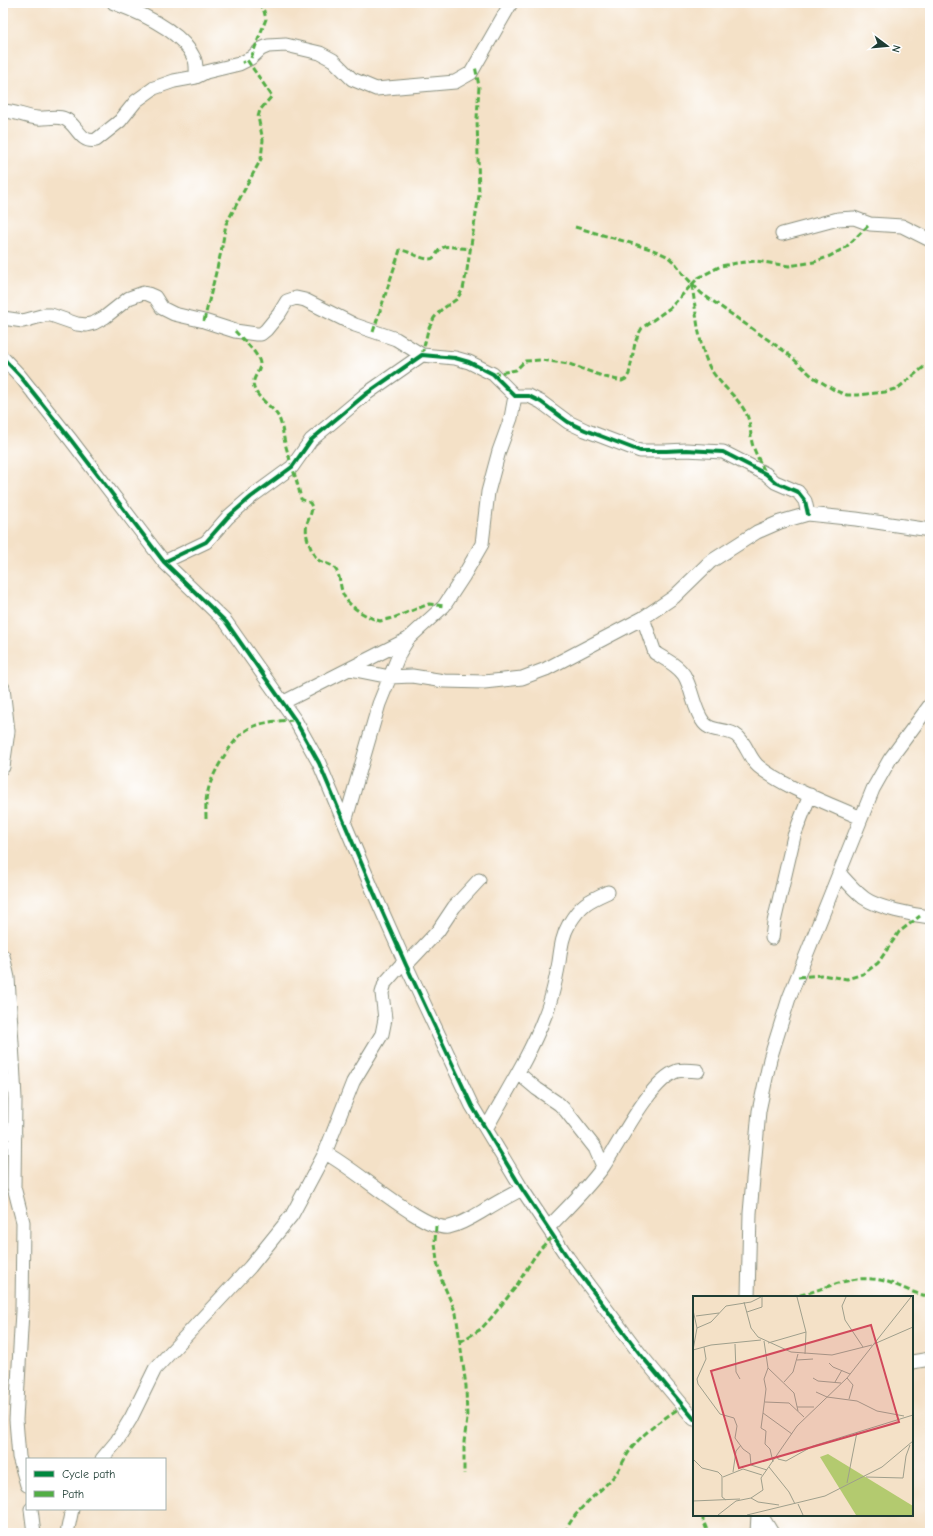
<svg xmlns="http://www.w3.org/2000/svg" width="933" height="1536" viewBox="0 0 933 1536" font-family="'Comic Neue',sans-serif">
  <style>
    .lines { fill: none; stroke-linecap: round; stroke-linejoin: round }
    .minor-casing { stroke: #8a8f7e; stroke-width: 15 }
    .minor { stroke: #fff; stroke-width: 13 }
    .quiet { stroke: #52ad45; stroke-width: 3; stroke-dasharray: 6 3; stroke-linecap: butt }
    .cycleway-casing { stroke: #fff; stroke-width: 6 }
    .cycleway { stroke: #00873e; stroke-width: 4 }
    .inset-road { fill: none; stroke: #9f9f8c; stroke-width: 1 }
    .view { fill: #d1495b; fill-opacity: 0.15; stroke: #d1495b; stroke-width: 2 }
    .inset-edge { fill: none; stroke: #1f3d34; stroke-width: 2 }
  </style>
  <rect width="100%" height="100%" fill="#fff"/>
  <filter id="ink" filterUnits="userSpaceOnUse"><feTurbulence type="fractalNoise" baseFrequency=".025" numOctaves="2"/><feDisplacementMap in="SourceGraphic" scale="8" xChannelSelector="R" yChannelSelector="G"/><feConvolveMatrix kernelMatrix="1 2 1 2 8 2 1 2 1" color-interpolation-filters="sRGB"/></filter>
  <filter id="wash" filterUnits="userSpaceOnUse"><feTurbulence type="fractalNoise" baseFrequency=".012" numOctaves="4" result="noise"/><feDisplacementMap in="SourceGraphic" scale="16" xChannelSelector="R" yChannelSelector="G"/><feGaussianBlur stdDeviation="0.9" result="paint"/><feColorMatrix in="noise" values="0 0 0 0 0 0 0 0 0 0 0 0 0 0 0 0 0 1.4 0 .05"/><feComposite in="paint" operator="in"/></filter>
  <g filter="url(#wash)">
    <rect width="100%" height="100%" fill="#f4e1c7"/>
  </g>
  <g filter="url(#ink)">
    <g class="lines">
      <g class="minor-casing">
        <path id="minor" d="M114 3C141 13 182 31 194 58 197 63 196 71 196 77
          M3 111C14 111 26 117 37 118 46 119 56 115 65 119 77 124 80 144 96 140L120 121 136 101 154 88 174 81 196 77 206 72 239 64 251 58 261 49 268 46 286 45 320 53 333 60 352 79 376 89 455 82 471 73 511 3
          M782 234 838 219 854 218 870 224 902 226 930 240
          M3 318 23 321 45 315H51L77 324 86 325 94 323 105 317 129 298 143 293 148 294 155 297 162 308 174 314 204 321 235 331 256 334H261L266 330 279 314 287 301 296 298 305 300 355 325 396 339 422 355
          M3 358 20 376 71 440 164 562 226 622 295 720 319 763 374 893 406 965 472 1106 522 1189 568 1258 640 1354 694 1419
          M164 562 206 542 228 517 251 497 292 467 311 440 366 394 422 355 455 358 469 362 493 374 515 396H529L541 402 568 422 585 430 640 451H666L686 450 723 452 766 474 775 482 798 492 805 501 808 514
          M643 618 655 653C665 659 677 665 684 675 693 690 693 709 704 723 712 733 728 728 737 736 746 743 749 758 758 766 783 787 830 804 861 818
          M350 669 390 677 412 676 444 681 484 682 522 678 546 669 643 618 674 597 710 562 757 532 780 522 808 514 856 519 930 530
          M3 688 8 731 3 767
          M282 703 408 639 444 606 463 577 482 544 488 492 499 451 511 418 515 396
          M345 822 379 704 400 652 408 639
          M840 874C847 882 855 891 864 898 878 908 913 915 930 917
          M772 938 774 922 794 836 810 795
          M3 956 8 978 13 1060 15 1099 14 1187 23 1222 22 1311 16 1420 19 1457 27 1485
          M406 965 438 931 454 907 479 880
          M518 1073 537 1089 559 1104 566 1111 595 1148 603 1166
          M486 1129C506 1092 529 1057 544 1018 551 1002 556 979 559 962 561 948 562 936 569 924 581 904 588 901 608 892
          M3 1130 15 1135
          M325 1153C353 1166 424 1232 449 1227 463 1224 476 1215 488 1208 499 1201 511 1195 522 1189
          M548 1228C567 1208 587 1189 603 1167 620 1143 649 1081 677 1071 684 1069 691 1071 698 1071
          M748 1297 750 1213 759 1111 770 1059 789 998 873 789 890 759 930 705
          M912 1362 930 1359
          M102 1459 117 1441 131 1418 155 1369 250 1267 292 1215 325 1153 353 1082 382 1034 385 1019 382 993 385 983 400 966 406 963
          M31 1509 34 1533
          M761 1515 772 1533
          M67 1533 72 1509
          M757 1533 758 1515"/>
      </g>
      <use href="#minor" class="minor"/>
      <path class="quiet" d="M251 58 266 19 264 11 258 3
        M575 227 651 249 667 256 676 264 683 274 701 293 787 353 813 377 836 391 847 395H858L885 392 898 388 930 362
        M692 285C696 310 698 345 710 368 720 385 737 396 746 413 751 423 750 432 752 443 755 453 761 464 766 474
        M204 321 221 252 226 224 261 159 263 140 258 117 260 110 272 96 247 60 242 63
        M235 331C241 338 261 355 260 365 259 373 251 379 254 388 259 400 272 406 278 416 282 423 283 435 285 443 290 462 297 479 301 499L310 503 312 507C311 520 304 521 307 537 309 544 313 557 320 561 326 564 332 564 336 570 340 576 340 584 342 591 346 606 366 617 380 621L393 618 429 604 444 606
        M373 332 400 250C410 251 418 258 428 259 436 260 436 251 442 248 448 244 462 250 471 248
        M422 355 428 330 434 318 441 310 457 299 463 289 467 270 479 195 477 118 479 86 475 66
        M493 374 516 370 525 361 541 360 569 364 605 377 622 381 626 379 629 374 635 343 638 335 642 328 670 308 698 278 721 266 737 263 756 261 789 266 814 262 830 256 846 247 870 224
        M206 819C206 811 205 800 208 791 211 775 234 735 250 728 264 721 280 721 295 720
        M798 977 821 975 847 979 863 974 878 963 899 932 920 916
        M436 1226 435 1242 437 1262 442 1281 456 1313 466 1386 467 1419 464 1442V1474
        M791 1297C818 1293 844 1276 872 1279 894 1280 908 1294 930 1296
        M460 1342 481 1329 491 1318 515 1288 533 1259 541 1248 553 1236
        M703 1515V1520L708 1533
        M565 1533C574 1509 599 1494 615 1475 621 1467 625 1457 631 1449 645 1431 664 1418 683 1406"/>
      <g class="cycleway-casing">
        <path id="cycleway" d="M3 358 20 376 71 440 164 562 226 622 295 720 319 763 374 893 406 965 472 1106 522 1189 568 1258 640 1354 694 1419
          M164 562 206 542 228 517 251 497 292 467 311 440 366 394 422 355 455 358 469 362 493 374 515 396H529L541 402 568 422 585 430 640 451H666L686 450 723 452 766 474 775 482 798 492 805 501 808 514"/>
      </g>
      <use href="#cycleway" class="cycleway"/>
    </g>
  </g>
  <g transform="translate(693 1296)">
    <rect width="220" height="220" fill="#f4e1c7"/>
    <path d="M135 158 220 210V219H163L127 161Z" fill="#b3ca6f"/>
    <path class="inset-road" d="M153 1 149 10 152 24 170 51M51 6 58 32 65 41 98 56 139 59 179 49M0 14 4 32 0 54M54 16 69 11V1M3 20 26 17M4 32 18 26 33 10 58 6 68 1M71 45 75 72 101 97 105 115M75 47 113 36 104 1M42 48 43 76 47 83M181 48 220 31M11 51 13 63 4 83 5 88 27 118 41 122 44 130 42 142 50 153 57 158 58 169 74 174M0 54 18 49 68 44M112 58 113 36M104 64 120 63M136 67 140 71 157 78M75 72 71 83 73 93 70 117 99 138M120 82 125 85 148 87M154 82 160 89 156 103M91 86 100 76 105 58M142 86 149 74M123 96 134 101M134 101 164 105 184 115 211 120M72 106 96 107 111 121M104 111H121M70 117 68 132 73 135 72 148 77 153 80 166M84 160 85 163 93 165 120 150 220 119M0 163 9 172 25 176 29 180V201L33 204M76 171 96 196 102 208M40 176 43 155 48 149M30 181 50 173 69 179M173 181 210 182 213 160 217 149M154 187 164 136M58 202 65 206 86 209M0 205 47 203M105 208 110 219M25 219 43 205 58 202 70 194 68 182 104 130 154 82 218 1M54 219 132 200 189 171 220 145"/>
    <path class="view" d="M178 29 206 126 46 172 18 75Z"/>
    <rect width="220" height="220" class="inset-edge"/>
  </g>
  <rect width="933" height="1536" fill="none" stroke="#fff" stroke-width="16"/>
  <rect x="26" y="1458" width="140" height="52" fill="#ffffff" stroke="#a5b1ae"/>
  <rect x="34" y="1471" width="20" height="6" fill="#00873e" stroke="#a5b1ae"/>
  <text x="62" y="1478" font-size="12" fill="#1f3d34">Cycle path</text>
  <rect x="34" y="1491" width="20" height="6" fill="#52ad45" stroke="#a5b1ae"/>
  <text x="62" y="1498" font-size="12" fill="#1f3d34">Path</text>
  <g transform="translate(887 46) rotate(106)" stroke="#ffffff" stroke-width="3" paint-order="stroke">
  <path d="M0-3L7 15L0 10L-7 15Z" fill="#1f3d34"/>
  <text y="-6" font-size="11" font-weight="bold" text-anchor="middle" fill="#1f3d34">N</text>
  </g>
</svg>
